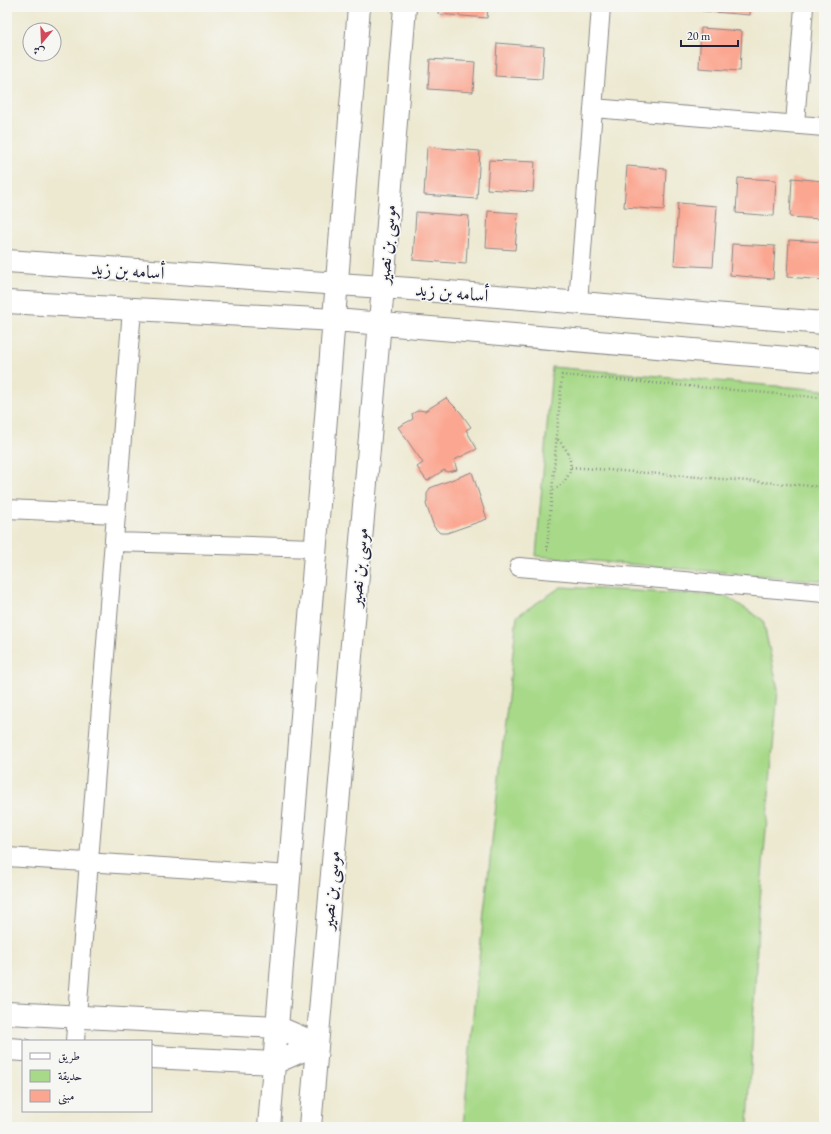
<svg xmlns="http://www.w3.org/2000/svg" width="831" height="1134" viewBox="0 0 831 1134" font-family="'EB Garamond',Amiri,serif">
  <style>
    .green { fill: #a7d988; stroke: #647e62 }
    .building { fill: #fba690 }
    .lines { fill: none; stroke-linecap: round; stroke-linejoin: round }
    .minor-casing { stroke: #888686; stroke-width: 20 }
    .tertiary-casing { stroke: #888686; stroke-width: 24 }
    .path { stroke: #888686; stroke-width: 2.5; stroke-dasharray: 1 3; stroke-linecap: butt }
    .minor { stroke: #fff; stroke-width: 18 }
    .tertiary { stroke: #fff; stroke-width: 22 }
    .labels { text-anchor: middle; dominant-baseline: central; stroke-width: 3.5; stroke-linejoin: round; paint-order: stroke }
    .street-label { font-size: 18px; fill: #22223b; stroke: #f6f6f2 }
  </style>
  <rect width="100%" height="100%" fill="#f6f6f2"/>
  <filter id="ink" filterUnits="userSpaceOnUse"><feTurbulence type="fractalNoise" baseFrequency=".025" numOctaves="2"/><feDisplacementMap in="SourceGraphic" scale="8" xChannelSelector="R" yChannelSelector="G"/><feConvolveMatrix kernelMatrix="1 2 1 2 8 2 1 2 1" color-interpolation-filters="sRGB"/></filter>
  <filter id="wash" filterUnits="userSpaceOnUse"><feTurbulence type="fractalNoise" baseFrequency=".012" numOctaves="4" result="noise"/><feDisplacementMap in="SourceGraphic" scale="16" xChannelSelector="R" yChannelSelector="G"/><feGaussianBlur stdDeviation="0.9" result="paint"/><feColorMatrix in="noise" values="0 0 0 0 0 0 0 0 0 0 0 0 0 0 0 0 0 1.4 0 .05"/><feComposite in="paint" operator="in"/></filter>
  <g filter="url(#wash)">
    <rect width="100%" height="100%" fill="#ede9d1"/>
    <path class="green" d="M552 367 824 390V581L536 556Z
      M561 587 726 596 763 620 778 689 758 924 748 1127H463L475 994 517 616Z"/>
    <g id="blocks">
      <path class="building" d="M439 7H488L487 18 438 14Z
        M703 7H750V15L702 11Z
        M701 28 742 31 740 71 699 68Z
        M497 43 544 47 542 79 495 76Z
        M430 59 475 62 473 92 428 89Z
        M427 147 480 151 477 199 424 195Z
        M489 160 535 162 533 192 487 189Z
        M627 166 666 169 664 210 624 207Z
        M738 178 776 180 774 216 736 213Z
        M792 178 823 181 821 219 790 217Z
        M678 203 717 206 713 267 674 265Z
        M488 211 518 213 515 250 486 248Z
        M416 212 469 216 466 264 413 260Z
        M789 240 824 242V280L787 277Z
        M732 244 775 246 773 279 730 275Z
        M446 398 461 413 471 427 466 430 477 449 454 460 457 470 447 472 444 470 427 481 417 467 423 463 398 427 413 419 412 414 419 410 425 411Z
        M472 472 487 519 447 533H440L434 527 426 504 427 501V494L430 488Z"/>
    </g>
  </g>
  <g filter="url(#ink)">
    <use href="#blocks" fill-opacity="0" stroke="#888686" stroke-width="1"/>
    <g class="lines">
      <g class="minor-casing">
        <path id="minor" d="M593 108 824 127
          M795 124 804 7
          M578 302 601 7
          M7 509 116 514
          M114 542 316 548
          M519 567 824 593
          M7 857 290 875
          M75 1041 132 309"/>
      </g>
      <g class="tertiary-casing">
        <path id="tertiary" d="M7 261 411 289 824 323
          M7 302 335 320 824 361
          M7 1013 277 1027 317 1044
          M7 1049 23 1050
          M151 1057 274 1063 317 1044
          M269 1127 359 7
          M310 1127 383 287 405 7"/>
      </g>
      <path class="path" d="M571 467 824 487
        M553 490C576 478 575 455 557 439
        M548 550H547L562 375 824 398"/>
      <use href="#minor" class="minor"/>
      <use href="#tertiary" class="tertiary"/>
    </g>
  </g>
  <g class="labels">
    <g class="street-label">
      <text transform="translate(386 244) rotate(-85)">موسى بن نصير</text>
      <text transform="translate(128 270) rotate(4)">أسامه بن زيد</text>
      <text transform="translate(452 292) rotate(5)">أسامه بن زيد</text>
      <text transform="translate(358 567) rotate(-85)">موسى بن نصير</text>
      <text transform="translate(330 890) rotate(-85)">موسى بن نصير</text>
    </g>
  </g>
  <rect width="831" height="1134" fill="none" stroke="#f6f6f2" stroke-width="24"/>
  <rect x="22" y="1040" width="130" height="72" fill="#f6f6f2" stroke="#a1a1a9"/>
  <rect x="30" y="1053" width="20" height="6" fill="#ffffff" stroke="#a1a1a9"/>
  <text x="58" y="1060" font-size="12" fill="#22223b">طريق</text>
  <rect x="30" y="1070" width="20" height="12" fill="#a7d988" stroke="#a1a1a9"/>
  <text x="58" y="1080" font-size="12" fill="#22223b">حديقة</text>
  <rect x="30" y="1090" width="20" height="12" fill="#fba690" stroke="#a1a1a9"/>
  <text x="58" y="1100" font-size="12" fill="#22223b">مبنى</text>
  <g transform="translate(42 42) rotate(199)"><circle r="19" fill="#f6f6f2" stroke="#a1a1a9"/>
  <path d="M0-3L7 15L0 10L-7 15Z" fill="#d1495b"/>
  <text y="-6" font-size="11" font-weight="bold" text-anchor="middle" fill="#22223b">ش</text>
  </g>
  <path d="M681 40v6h57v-6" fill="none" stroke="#22223b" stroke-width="2"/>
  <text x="687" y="40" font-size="12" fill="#22223b" stroke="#f6f6f2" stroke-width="3" paint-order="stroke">20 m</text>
</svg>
